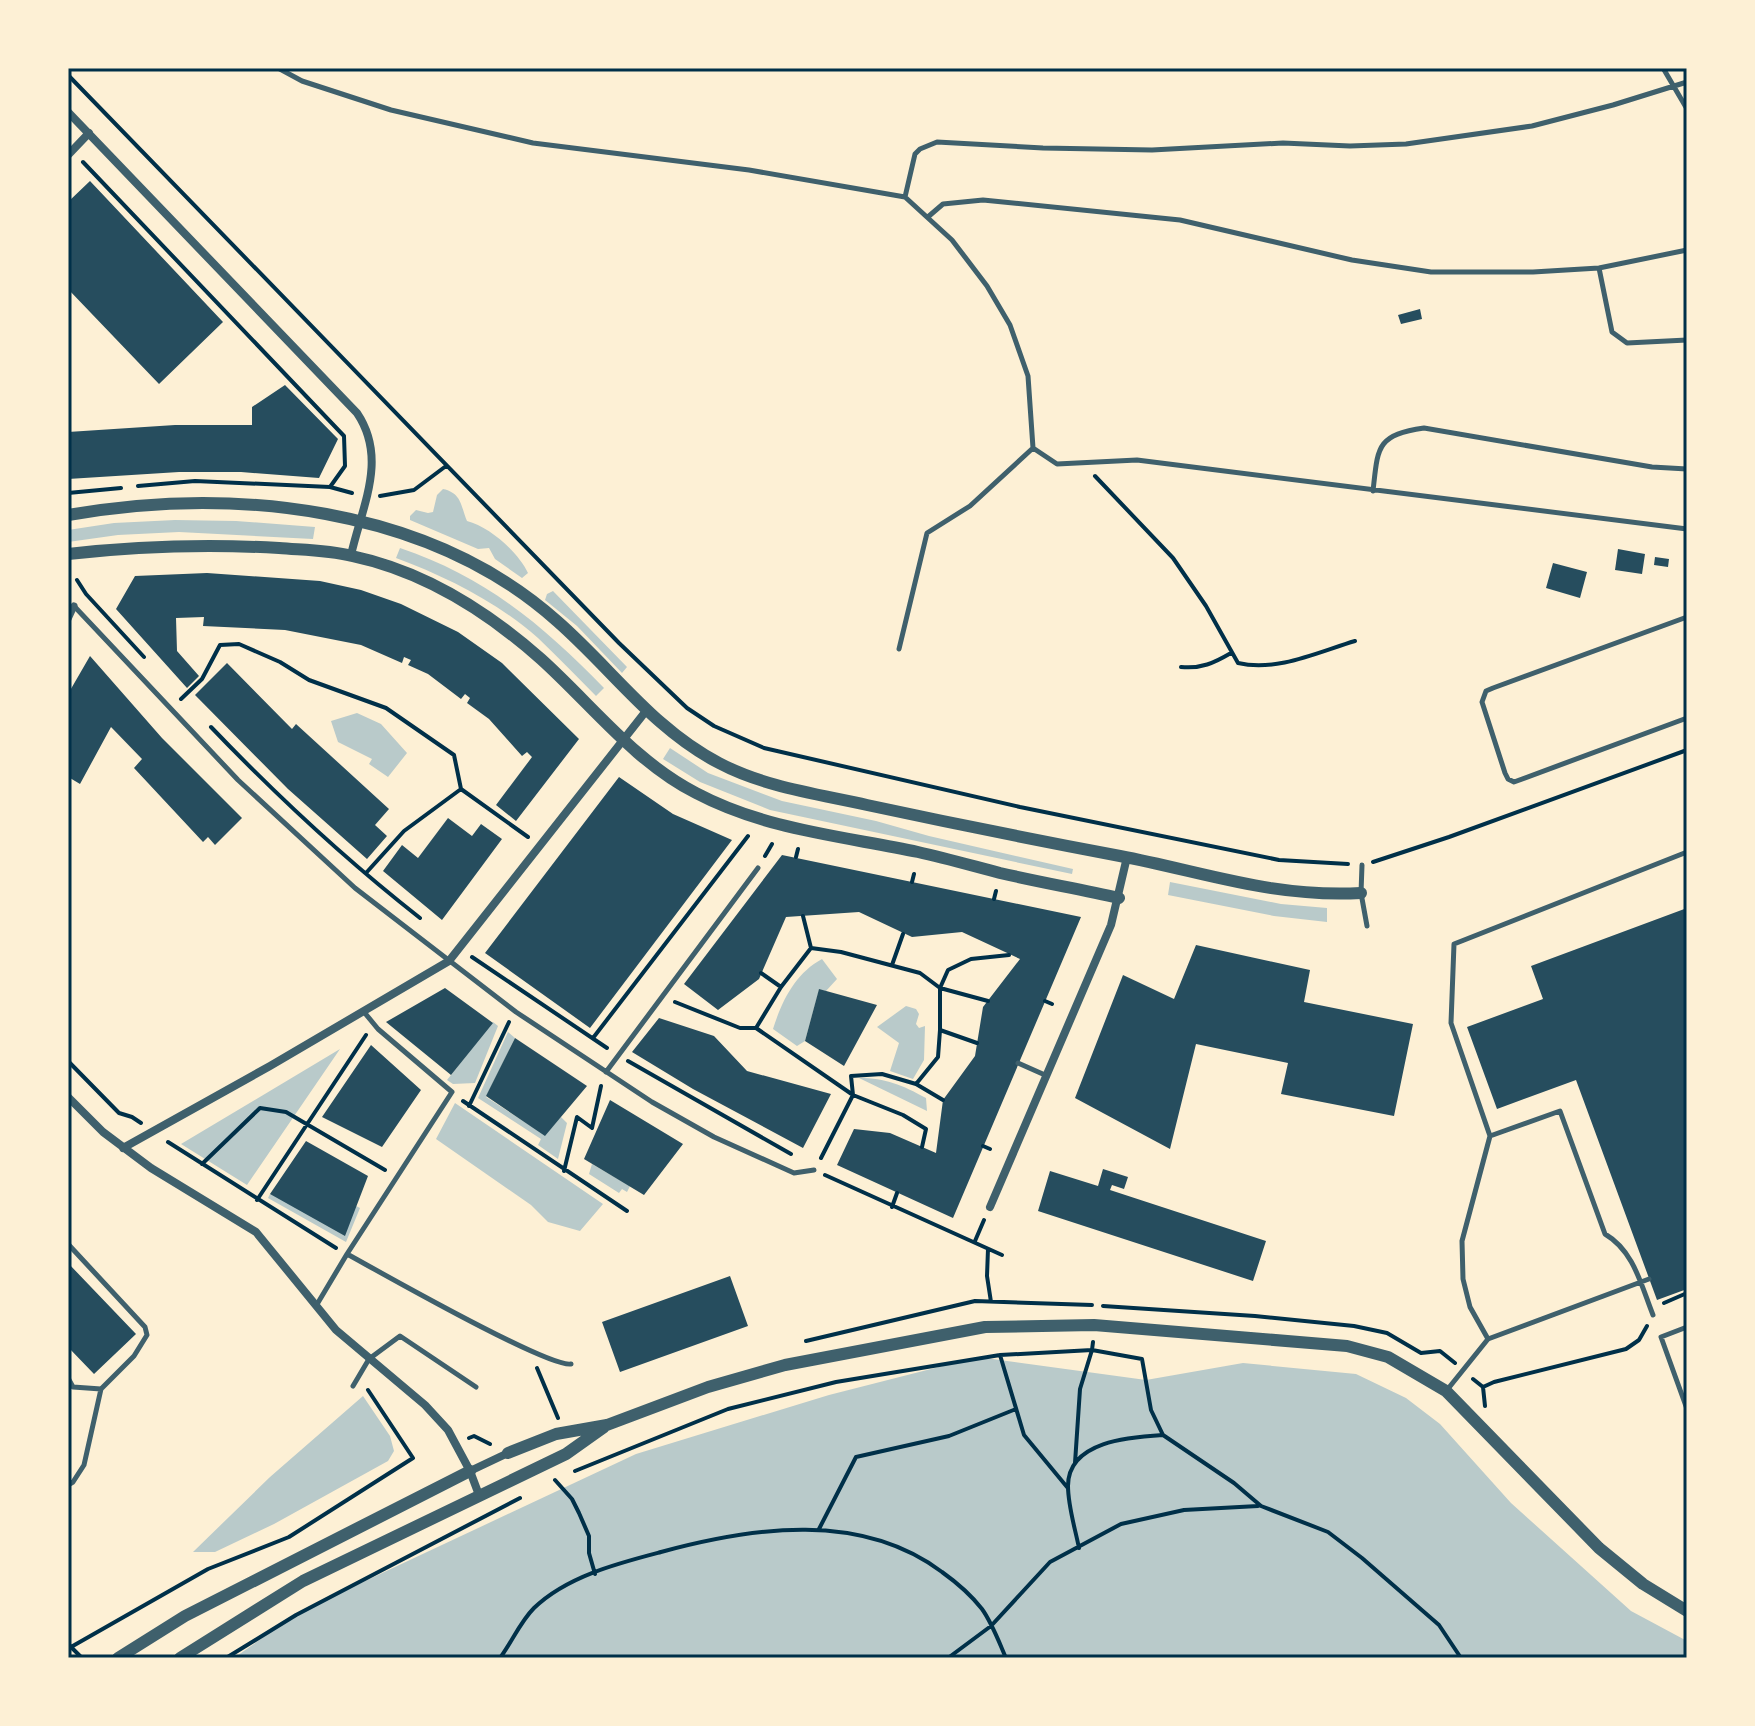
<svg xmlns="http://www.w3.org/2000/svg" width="1755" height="1726" viewBox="0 0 1755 1726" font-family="Lora,serif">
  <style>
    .green { fill: #b9caca }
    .building { fill: #264d5e }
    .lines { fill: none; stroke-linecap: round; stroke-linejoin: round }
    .path { stroke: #003049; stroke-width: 4 }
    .service { stroke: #3f606c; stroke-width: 5 }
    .pedestrian { stroke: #3f606c; stroke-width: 7 }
    .minor { stroke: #3f606c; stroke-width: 8 }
    .tertiary { stroke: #3f606c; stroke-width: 12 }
    .neatline { fill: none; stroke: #003049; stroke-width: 3 }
  </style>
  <rect width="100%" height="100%" fill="#fdf0d5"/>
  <path class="green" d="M443 489C462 493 461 507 467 521 490 527 518 552 528 573L522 578 495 559 489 548 478 549 410 520V516L416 510 428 513 433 512 437 495Z
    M175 520 236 521 315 527 313 539 179 532 118 535 68 542V530L114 523Z
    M400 548C484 576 543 625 604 688L596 696C577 677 558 657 538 638 497 602 447 577 396 558Z
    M553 591 627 667 622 673 577 626 545 600 547 594Z
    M357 713 381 724 407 753 388 777 369 764 372 759 338 742 331 721Z
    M670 748 708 773 782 801 876 821 929 836 1073 869 1072 874 770 810 700 782 663 759Z
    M1170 882 1281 904 1327 908V922L1274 916 1168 895Z
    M822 959 837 979 826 991 819 990 805 1041 797 1046 773 1029C782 1000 796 973 822 959Z
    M906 1006 916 1009 919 1014 916 1024 919 1028 925 1026 924 1060 913 1079 890 1071 899 1043 877 1027Z
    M493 1022 498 1026 475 1083 453 1084 447 1080Z
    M508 1032 515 1038 486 1097 545 1135 561 1117 567 1123 558 1159 538 1145 541 1139 478 1098Z
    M340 1049 247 1185 181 1144Z
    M859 1078C886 1078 902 1085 926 1098L927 1111Z
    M455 1103 603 1204 580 1231 548 1222 531 1205 436 1139Z
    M592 1164 630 1186 627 1192 622 1189 619 1193 589 1174Z
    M270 1194 356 1206 360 1208 346 1242 268 1198Z
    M978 1357 1146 1380 1243 1363 1356 1374 1406 1398 1440 1424 1511 1503 1631 1611 1687 1641V1658H234L299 1612 636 1454 829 1395Z
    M363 1396 390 1436 394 1451 388 1461 274 1524 215 1552H193L270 1477Z"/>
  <path class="building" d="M90 181 223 322 159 384 68 289V202Z
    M1420 309 1422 319 1401 324 1398 315Z
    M285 385 338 439 319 478 241 472H179L68 479V432L175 425H252V407Z
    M1618 549 1645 554 1642 574 1615 570Z
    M1655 557 1669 559 1668 567 1654 565Z
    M1553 563 1587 572 1580 598 1546 588Z
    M207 573 320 581 361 590 401 604 458 632 502 663 579 739 516 821 496 805 532 757 527 752 522 756 489 719 467 703 470 698 465 694 461 699 428 674 408 665 411 660 404 657 402 663 361 645 285 630 203 626 204 617 176 618 177 651 199 676 187 688 116 609 135 576Z
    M90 656 162 738 242 818 215 845 208 837 203 842 134 768 142 759 111 727 80 784 70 778 68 782V694Z
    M227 663 292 729 296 724 389 809 375 825 387 836 367 859 288 789 195 695Z
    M619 777 673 814 732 840 590 1028 485 953Z
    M448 818 472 836 481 824 502 839 442 920 383 871 402 845 418 858Z
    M782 855 1081 917 953 1218 837 1165 854 1129 890 1133 936 1153 943 1100 975 1056 983 1007 1020 959 962 932 912 937 859 912 786 917 759 979 718 1010 684 984Z
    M1687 908V1289L1657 1300 1576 1080 1497 1109 1467 1027 1543 999 1531 966Z
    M1196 945 1310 970 1304 1002 1413 1024 1394 1116 1281 1094 1288 1063 1196 1044 1170 1149 1075 1098 1123 975 1174 999Z
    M445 988 493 1023 451 1075 386 1022Z
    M819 989 877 1005 844 1066 805 1041Z
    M659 1018 714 1036 747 1071 831 1094 803 1148 693 1089 632 1052Z
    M515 1038 587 1086 545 1136 486 1096Z
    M371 1045 421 1090 382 1147 322 1117Z
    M610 1100 683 1144 644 1195 584 1159Z
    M306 1141 368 1176 345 1236 270 1194Z
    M1103 1169 1128 1177 1124 1189 1112 1185 1110 1190 1266 1241 1253 1281 1038 1211 1050 1171 1098 1186Z
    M68 1263 136 1334 94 1374 68 1347Z
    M730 1276 748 1326 620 1372 602 1322Z"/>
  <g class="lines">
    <path class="path" d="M68 75 619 643 687 708 714 726 764 748 1020 807 1279 860 1348 864
      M83 162 344 436 345 466 330 487
      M1095 476 1173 558 1206 606 1238 663C1277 672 1318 652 1355 641
      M138 486 195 481 330 487 352 493
      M68 493 121 488
      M380 496 414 490 446 466
      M77 580 86 594 144 657
      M1181 667C1201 669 1214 663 1231 653
      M181 699 202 679 220 645 239 644 280 662 309 680 386 708 454 755 461 789 528 837
      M211 727C276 795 346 860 420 918
      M765 856 772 844
      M796 857 798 849
      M1373 862 1449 837 1687 750
      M366 873 404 831 461 789
      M912 882 914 874
      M994 899 996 891
      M803 916 811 948
      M472 957 607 1048
      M892 965 903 934
      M761 973 781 987
      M988 1001 940 988 948 970 971 959 1009 955
      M1045 1001 1052 1004
      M675 1002 740 1028H756L781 987 811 948 841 952 920 973 940 988V1030L977 1043
      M756 1028 853 1095 903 1115 926 1129 922 1147
      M940 1030 938 1057 916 1084 943 1100
      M593 1038 748 836
      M68 1061 119 1113 132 1117 141 1123
      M628 1061 791 1154
      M463 1101 627 1211
      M469 1106 509 1022
      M168 1142 336 1248
      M983 1146 990 1149
      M821 1158 853 1095 851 1076 882 1074 916 1084
      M202 1164 260 1108 286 1112 385 1170
      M564 1171 577 1117 592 1128 601 1086
      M825 1175 1002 1255
      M257 1200 366 1035
      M892 1207 897 1193
      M975 1241 984 1220
      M988 1249 987 1276 991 1302
      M1664 1303 1687 1293
      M1103 1306 1255 1316 1354 1326 1387 1333 1421 1353 1440 1351 1455 1363
      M806 1341 975 1301 1092 1305
      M1000 1355 1024 1435 1067 1487
      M537 1368 558 1418
      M1473 1379 1483 1387 1485 1406
      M1483 1387 1494 1382 1626 1349 1639 1340 1647 1326
      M469 1438 474 1436 490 1444
      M1075 1463 1080 1389 1092 1350 1142 1359 1151 1410 1163 1435 1234 1483 1261 1506 1328 1532 1362 1558 1439 1625 1461 1658
      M575 1471 728 1409 836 1382 1000 1355 1092 1350 1093 1342
      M555 1480 572 1499 579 1513 589 1536V1553L595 1574
      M819 1529 856 1457 949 1436 1016 1409
      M1079 1548C1075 1528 1068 1506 1068 1486 1068 1441 1130 1437 1163 1435
      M68 1644 82 1658
      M71 1647 208 1569 289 1537 413 1458 368 1390
      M226 1658 296 1615 520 1498
      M500 1658C512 1642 520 1622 534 1608 567 1576 619 1563 661 1552 753 1527 861 1511 942 1572 956 1582 971 1595 982 1609 992 1623 999 1642 1006 1658
      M948 1658 991 1626 1050 1562 1121 1524 1184 1510 1258 1506"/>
    <path class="service" d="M278 68 302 81 391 110 533 143 749 170 905 197 952 240 987 286 1010 325 1028 376 1033 448 970 506 927 533 899 649
      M1663 68 1687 109
      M905 197 915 154 920 149 937 142 1043 148 1152 150 1283 143 1350 146 1406 144 1532 126 1613 105 1687 82
      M929 216 943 204 983 200 1180 220 1352 260 1431 272H1533L1599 268 1687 250
      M1599 268 1612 332 1627 343 1687 340
      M1033 448 1057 464 1137 460 1687 529
      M1373 491C1378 447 1376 435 1424 428L1652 467 1687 469
      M74 606 238 780 355 888 516 1012 652 1102 714 1137 794 1173 814 1170
      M1687 617 1493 688 1486 691 1482 702 1505 773 1508 779 1514 782 1687 718
      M1362 865 1361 893 1367 926
      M1018 1063 1045 1075
      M606 1072 758 868
      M1490 1136 1560 1111 1605 1234C1634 1251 1641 1285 1653 1315
      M68 1244 145 1327 147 1335 134 1356 101 1389 84 1465 73 1482 68 1485
      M347 1254C380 1272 548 1368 571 1364
      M316 1306 347 1254 452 1092 378 1029 364 1012
      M1687 1327 1661 1337 1687 1409
      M1488 1339 1470 1307 1463 1279 1462 1241 1490 1136 1451 1023 1454 944 1687 852
      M68 1378 73 1387 101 1389
      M353 1386 369 1359 400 1336 476 1387
      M1447 1390 1488 1339 1649 1279"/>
    <path class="pedestrian" d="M68 619 74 606"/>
    <path class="minor" d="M68 112 357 413C388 459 362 506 351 555
      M68 155 89 133
      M68 1097 103 1132 151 1168 256 1232 336 1330 425 1405 448 1430 470 1471 479 1495
      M123 1148 270 1066 449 961 646 711
      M990 1207 1111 925 1127 857
      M470 1471 508 1453"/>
    <path class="tertiary" d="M68 515C233 486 428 506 557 621 612 669 653 729 719 763 764 787 818 794 867 805 951 823 1035 840 1120 856 1204 872 1273 898 1361 893
      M68 554C139 546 208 544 279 548 303 550 328 550 352 556 423 571 488 612 541 659 592 705 635 762 696 793 766 830 842 836 918 852 945 858 973 866 1000 873 1039 882 1079 889 1119 898
      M508 1453 556 1434 607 1425 708 1387 785 1365 985 1327 1094 1325 1347 1346 1388 1357 1446 1391 1599 1548 1643 1584 1687 1611
      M118 1658 185 1616 470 1471
      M180 1658 303 1581 566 1454 604 1427"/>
  </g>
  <rect width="1755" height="1726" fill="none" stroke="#fdf0d5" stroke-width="140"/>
  <rect x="70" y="70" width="1615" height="1586" class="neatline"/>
</svg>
